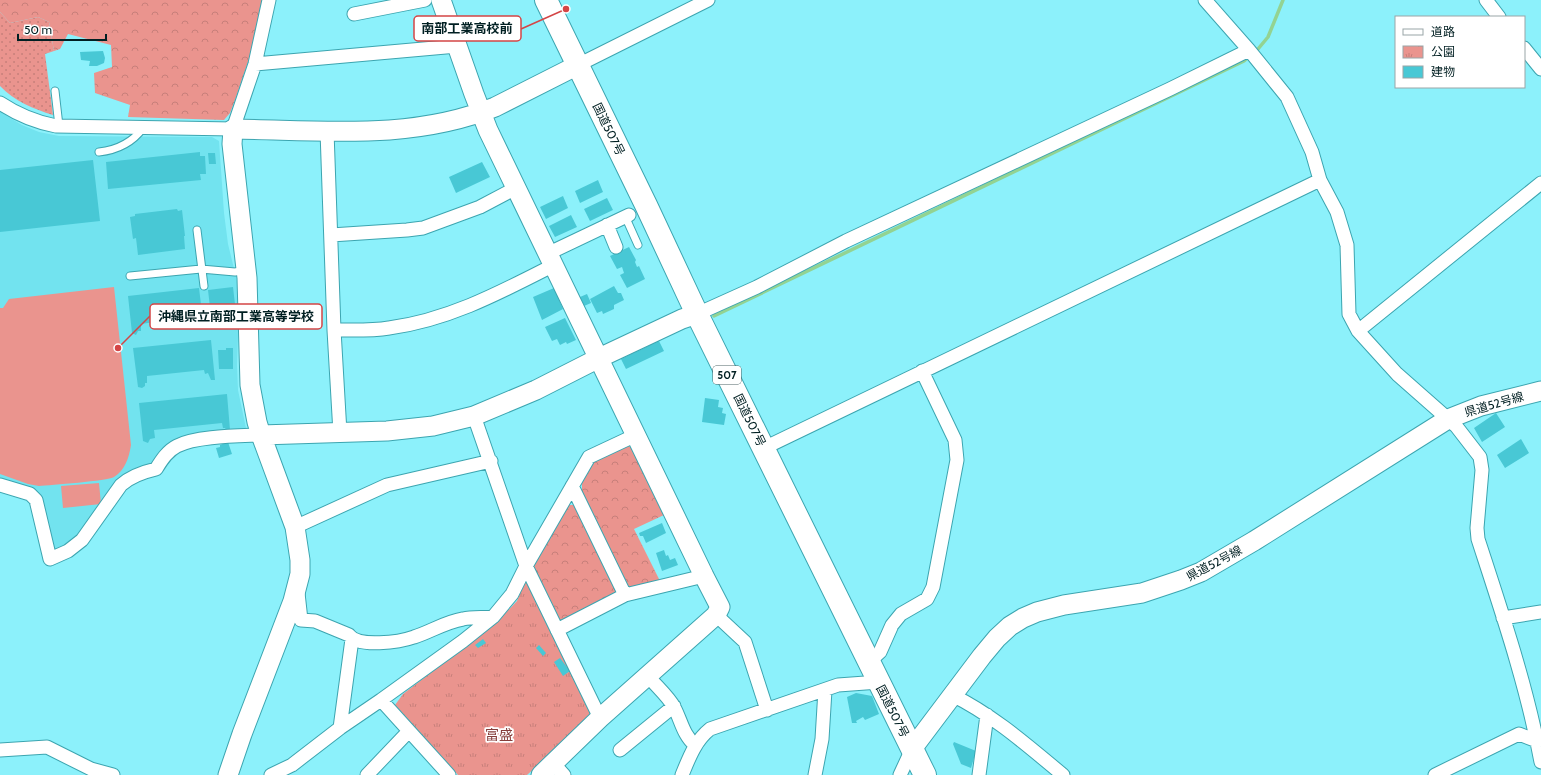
<svg xmlns="http://www.w3.org/2000/svg" width="1541" height="775" viewBox="0 0 1541 775" font-family="Cabin,'Noto Sans JP',sans-serif">
  <style>
    .built { fill: #72e3ef }
    .grass { fill: url(#grass-dots) }
    .forest { fill: url(#forest-crowns) }
    .park { fill: url(#park-tufts) }
    .pitch { fill: #ea948e }
    .lines { fill: none; stroke-linecap: round; stroke-linejoin: round }
    .stream { stroke: #93d392; stroke-width: 3.5 }
    .building { fill: #48c8d5 }
    .lane-casing { stroke: #3ca5b0; stroke-width: 9 }
    .street-casing { stroke: #3ca5b0; stroke-width: 15 }
    .secondary-casing { stroke: #3ca5b0; stroke-width: 21 }
    .highway-casing { stroke: #3ca5b0; stroke-width: 24 }
    .lane { stroke: #fff; stroke-width: 7 }
    .street { stroke: #fff; stroke-width: 13 }
    .secondary { stroke: #fff; stroke-width: 19 }
    .highway { stroke: #fff; stroke-width: 22 }
    .labels { text-anchor: middle; dominant-baseline: central; stroke-width: 3.5; stroke-linejoin: round; paint-order: stroke }
    .shield { fill: #fff; stroke: #4c6264; stroke-width: 1 }
    .shield-label { font-size: 11px; font-weight: bold; fill: #001f22 }
    .street-label { font-size: 12px; fill: #001f22; stroke: #fff }
    .quarter-label { font-size: 14px; fill: #853d3a; stroke: #fff }
    .leader { fill: none; stroke: #d44546; stroke-width: 1.5 }
    .callout-dot { fill: #d44546; stroke: #fff; stroke-width: 1.5 }
    .callout { fill: #fff; stroke: #d44546; stroke-width: 1.5 }
    .callout-label { font-size: 13px; text-anchor: middle; font-weight: bold; fill: #001f22 }
  </style>
  <defs>
    <pattern id="grass-dots" width="8" height="8" patternUnits="userSpaceOnUse"><rect width="8" height="8" fill="#ea948e"/><path d="M2 2h.1M6 6h.1" fill="none" stroke="#c77f7a" stroke-width="1.8" stroke-linecap="round"/></pattern>
    <pattern id="forest-crowns" width="20" height="18" patternUnits="userSpaceOnUse"><rect width="20" height="18" fill="#ea948e"/><path d="M2 6a3 3 0 1 1 6 0M12 15a3 3 0 1 1 6 0" fill="none" stroke="#c77f7a"/></pattern>
    <pattern id="park-tufts" width="24" height="20" patternUnits="userSpaceOnUse"><rect width="24" height="20" fill="#ea948e"/><path d="M3 7l-1-3M5 7V3M7 7l1-3M15 17l-1-3M17 17v-4M19 17l1-3" fill="none" stroke="#c77f7a"/></pattern>
  </defs>
  <rect width="100%" height="100%" fill="#8cf1fb"/>
  <path class="built" d="M0 112 22 125 39 132 59 136 212 137 219 141 224 213 228 244 238 285 239 308 237 365 238 390 246 428 243 432 217 433 141 469 80 537 57 551 53 549 42 503 0 480Z"/>
  <path class="grass" d="M0 12 10 23 38 17 49 22 54 51 45 54 53 115C34 109 14 101 0 86Z"/>
  <path class="forest" d="M0 0H263L253 47 235 100 230 113 224 120 128 117 130 105 95 93 94 73 112 67 111 45 68 34 60 49 54 51 49 22 38 17 10 23 0 12Z
    M627 445 633 448 664 515 634 529 660 581 632 588 626 585 582 494V480L592 463Z
    M567 505H577L618 591 617 595 563 622 558 621 534 572 533 565Z"/>
  <path class="park" d="M526 578 592 712 590 718 527 775H458L395 705 403 694 497 622 517 601Z"/>
  <path class="pitch" d="M114 287 131 445C129 458 125 470 114 477 108 481 50 485 39 486L28 484 0 474V308H3L9 299Z
    M99 483 101 504 63 508 61 486Z"/>
  <g class="lines">
    <path class="stream" d="M714 316 1244 61 1258 49 1268 37 1283 0"/>
  </g>
  <path class="building" d="M103 51 105 58 104 63 97 66H89L90 61 81 60 80 52Z
    M200 152V156H205L206 174H200L201 180 108 189 106 162Z
    M208 153H215L216 164H209Z
    M93 160 100 221 0 232V170Z
    M482 162 490 177 456 193 449 177Z
    M598 180 603 192 580 203 575 191Z
    M563 196 568 208 546 219 540 207Z
    M607 198 613 210 590 221 584 209Z
    M177 209 178 211 182 210 185 236H184L185 249 138 255 136 238 133 239 130 217 135 216V214Z
    M571 215 577 227 555 237 549 226Z
    M629 247 636 260 635 262 637 267 639 266 645 279 627 288 620 275 624 273 622 267 617 269 610 256Z
    M614 286 618 293H621L624 300 614 305V309L603 314 602 311 597 313 590 299Z
    M233 287 236 313 211 316 208 290Z
    M199 288 203 321 202 326 199 328 197 327 195 321 190 322 189 317 141 324V331H138L136 335 132 333 128 296Z
    M554 288 563 309 542 320 533 297Z
    M587 294 591 303 584 306 580 297Z
    M565 318 576 340 567 344 566 342 560 345 557 339 552 341 545 327Z
    M211 340 215 380H211L208 373 205 374 204 370 147 376V383H145V386L142 388 138 387 133 348Z
    M659 341 664 351 626 369 621 359Z
    M226 348H233V369H219L218 350H226Z
    M227 394 230 430 227 431 225 428H223L222 423 154 430 155 438 150 439 148 443 143 441 139 403Z
    M705 398 719 400 718 407 723 408 722 413 726 414 724 425 702 422Z
    M1496 413 1505 427 1482 442 1474 428Z
    M1521 439 1529 453 1505 468 1497 455Z
    M228 442 232 454 219 458 216 448 220 447V445Z
    M662 523 666 533 646 543 643 536H640L639 533Z
    M664 550 666 556 668 555 670 560 675 558 678 565 662 571 656 553Z
    M483 639 486 643 478 648 475 645Z
    M539 645 546 653 543 656 536 648Z
    M560 658 570 671 563 676 554 662Z
    M856 693 872 696 879 714 865 720 863 717 856 721 857 723H852L847 697Z
    M954 742 976 751 971 768 961 764 953 744Z"/>
  <g class="lines">
    <g class="lane-casing">
      <path id="lane" d="M55 91 59 126
        M99 152C117 150 132 143 143 128
        M625 216 638 245
        M197 230 204 286
        M130 276 201 269 235 272 246 270"/>
    </g>
    <g class="street-casing">
      <path id="street" d="M1205 0 1249 50 1287 97 1312 152 1320 180 1337 212 1347 245 1349 314 1358 331 1397 374 1456 426 1480 457 1482 470 1477 528 1478 539C1502 613 1527 686 1541 762
        M1486 0 1499 17
        M354 14 425 0
        M1524 48 1541 69
        M255 64 457 46
        M578 65 708 0
        M0 103C18 115 35 122 56 126L233 129 255 64 269 0
        M327 131 334 330 340 433
        M607 225 616 247
        M331 235 407 230 423 228 480 207 516 188
        M549 253 629 215
        M697 314 757 287 846 241 1170 89 1249 50
        M334 330C352 330 371 331 389 328 449 320 501 292 554 265
        M1358 331 1541 183
        M474 416 526 566 600 718
        M764 448 1320 180
        M0 485 30 494 36 500 50 559 68 551 82 540 121 485C131 476 143 472 156 469 161 461 167 451 177 446 196 436 238 436 261 435
        M572 486 625 595
        M295 527 387 485 491 461
        M298 593 301 620 315 621 349 635C358 648 400 642 414 637 430 632 445 622 463 619 472 617 483 618 493 617
        M716 615 745 642 767 710
        M1503 618 1541 612
        M557 630 625 595 704 576
        M869 662 880 652 892 625 901 614 927 599 933 587 957 460 955 440 922 371
        M648 676C656 686 668 696 674 707 681 720 683 735 695 745
        M952 695C993 715 1028 746 1063 775
        M381 700 449 775
        M340 728 352 639
        M0 750 47 747 91 769 113 775
        M620 750 674 706
        M554 764 564 775
        M271 775 292 765 340 728 381 700 463 641 493 617 512 594 526 566 589 457 636 435
        M367 775 409 731
        M682 775C689 758 695 741 710 729L838 685 879 682
        M815 775 822 739 825 690
        M900 775 912 749
        M979 775 987 715
        M1435 775 1519 734 1537 741"/>
    </g>
    <g class="secondary-casing">
      <path id="secondary" d="M441 0 474 94 488 130 704 576 720 607 716 615 600 718 541 775
        M261 435 387 431 433 426 474 416 536 390 599 358 682 319 697 314
        M912 749 982 656 997 638 1010 626 1023 618 1037 612 1064 605 1142 593 1181 580 1201 572 1254 541 1448 419 1481 406 1541 391
        M228 775 242 734 293 601 300 574V560L295 527 261 435 257 422 250 385 247 278 232 144 233 129C321 130 411 141 495 107L578 65"/>
    </g>
    <g class="highway-casing">
      <path id="highway" d="M546 0 646 205 697 314 925 775"/>
    </g>
    <use href="#lane" class="lane"/>
    <use href="#street" class="street"/>
    <use href="#secondary" class="secondary"/>
    <use href="#highway" class="highway"/>
  </g>
  <g class="labels">
    <rect class="shield" x="713" y="366" width="28" height="18" rx="3"/>
    <g class="shield-label">
      <text x="727" y="375">507</text>
    </g>
    <g class="street-label">
      <text transform="translate(609 129) rotate(64)">国道507号</text>
      <text transform="translate(1494 404) rotate(-16)">県道52号線</text>
      <text transform="translate(750 420) rotate(64)">国道507号</text>
      <text transform="translate(1214 563) rotate(-28)">県道52号線</text>
      <text transform="translate(893 711) rotate(63)">国道507号</text>
    </g>
    <g class="quarter-label">
      <text x="499" y="735">富盛</text>
    </g>
  </g>
  <path class="leader" d="M566 9L521 29M118 348L150 316"/>
  <g class="callout-dot">
    <circle cx="566" cy="9" r="4"/>
    <circle cx="118" cy="348" r="4"/>
  </g>
  <g class="callout">
    <rect x="414" y="16" width="107" height="25" rx="4"/>
    <rect x="150" y="304" width="172" height="25" rx="4"/>
  </g>
  <g class="callout-label">
    <text x="467" y="33">南部工業高校前</text>
    <text x="236" y="321">沖縄県立南部工業高等学校</text>
  </g>
  <rect x="1395" y="16" width="130" height="72" fill="#ffffff" stroke="#99a5a7"/>
  <rect x="1403" y="29" width="20" height="6" fill="#ffffff" stroke="#99a5a7"/>
  <text x="1431" y="36" font-size="12" fill="#001f22">道路</text>
  <rect x="1403" y="46" width="20" height="12" fill="url(#park-tufts)" stroke="#99a5a7"/>
  <text x="1431" y="56" font-size="12" fill="#001f22">公園</text>
  <rect x="1403" y="66" width="20" height="12" fill="#48c8d5" stroke="#99a5a7"/>
  <text x="1431" y="76" font-size="12" fill="#001f22">建物</text>
  <path d="M18 34v6h88v-6" fill="none" stroke="#001f22" stroke-width="2"/>
  <text x="24" y="34" font-size="12" fill="#001f22" stroke="#ffffff" stroke-width="3" paint-order="stroke">50 m</text>
</svg>
